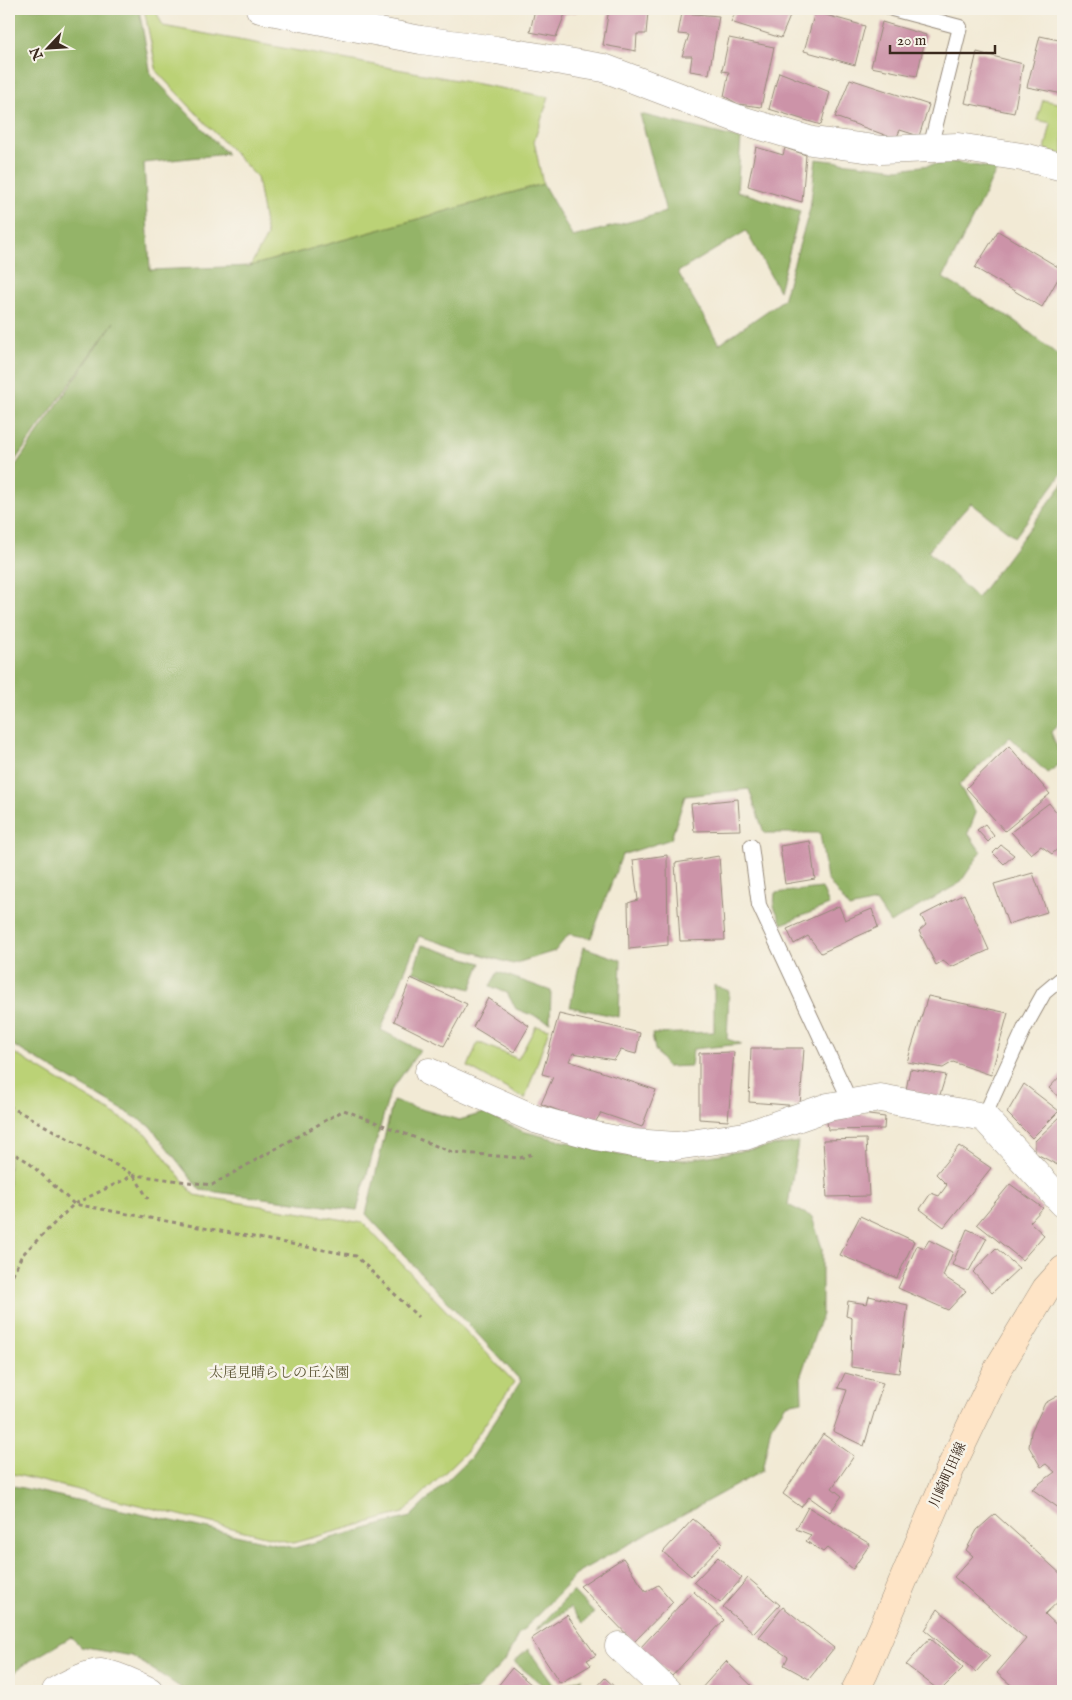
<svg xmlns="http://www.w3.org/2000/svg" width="1072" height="1700" viewBox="0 0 1072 1700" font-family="'IM FELL English','Noto Serif JP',serif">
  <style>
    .green { fill: #bbd276; stroke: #7b7e4a }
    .forest { fill: #94b467; stroke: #686f42 }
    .building { fill: #cc93a8 }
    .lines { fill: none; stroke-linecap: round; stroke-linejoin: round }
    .lane-casing { stroke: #968a7a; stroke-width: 16 }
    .street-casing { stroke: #968a7a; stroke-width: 29 }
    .secondary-casing { stroke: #968a7a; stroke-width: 29 }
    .path { stroke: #968a7a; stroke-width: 3; stroke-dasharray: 4 4; stroke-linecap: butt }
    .lane { stroke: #fff; stroke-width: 14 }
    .street { stroke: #fff; stroke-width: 28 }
    .secondary { stroke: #fee4c6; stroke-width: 28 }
    .labels { text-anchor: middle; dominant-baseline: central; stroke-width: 5; stroke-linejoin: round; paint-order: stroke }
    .park-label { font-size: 14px; fill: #5b5434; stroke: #f7f3e8 }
    .street-label { font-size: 14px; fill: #3b2a1e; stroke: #f7f3e8 }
  </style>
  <rect width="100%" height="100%" fill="#f7f3e8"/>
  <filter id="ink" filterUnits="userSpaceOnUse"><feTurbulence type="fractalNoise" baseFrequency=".02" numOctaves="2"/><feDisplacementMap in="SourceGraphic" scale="10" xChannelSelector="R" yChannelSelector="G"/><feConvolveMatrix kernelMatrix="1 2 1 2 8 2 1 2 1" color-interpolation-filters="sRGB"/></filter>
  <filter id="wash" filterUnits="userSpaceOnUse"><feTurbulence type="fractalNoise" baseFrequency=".0096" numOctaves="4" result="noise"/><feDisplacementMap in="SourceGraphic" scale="20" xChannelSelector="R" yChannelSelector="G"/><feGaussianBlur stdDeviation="1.12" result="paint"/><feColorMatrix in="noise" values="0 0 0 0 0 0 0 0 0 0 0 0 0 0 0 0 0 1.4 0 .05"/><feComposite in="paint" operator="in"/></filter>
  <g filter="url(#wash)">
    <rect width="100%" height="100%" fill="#f2ead5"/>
    <path class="green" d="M144 9H155L163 26 549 97 534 141 543 184 250 266 267 236 257 177 157 72Z
      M1043 100 1063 104V157L1045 150 1051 123 1037 120Z
      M536 1026 549 1029 525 1099 468 1067 478 1042 518 1059Z
      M9 1050 147 1134 194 1195 363 1223 514 1382 465 1453 403 1513 293 1543 9 1473Z"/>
    <path class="forest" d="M9 9H139L151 75 227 154 144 163 150 270 250 266 543 184 573 237 666 212 640 114 741 139 737 191 800 211 779 291 746 231 678 272 719 344 783 300 810 209 816 159 898 169 954 162 997 169 943 278 1011 318 1063 359V472L1015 537 971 503 928 551 977 598 1063 484V720L1051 732 1063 762 1047 773 1010 737 959 785 976 813 968 833 981 852 960 883 890 923 876 902 849 908 827 879 820 833H764L749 789 685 796 671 839 622 855 591 938 569 934 555 951 513 964 419 936 381 1030 420 1050 390 1092 357 1210 200 1190 150 1126 9 1043V475L114 322 9 469Z
      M822 888 829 905 782 924 774 906 775 893Z
      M422 945 481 963 471 989 413 972Z
      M583 947 621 960 619 1017 570 1007Z
      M498 972 551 991 550 1022 516 1009 507 993 490 986Z
      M714 985 729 991 727 1039 742 1044 693 1049 691 1066 667 1067 655 1050 652 1034 714 1032Z
      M393 1101 459 1120 484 1113 522 1131 620 1155 684 1160 798 1142 788 1205 812 1217 822 1248V1314L801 1375 802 1401 786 1404 771 1427 762 1471 580 1571 518 1635 506 1659 476 1691H186L132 1656 81 1647 71 1637 23 1665 9 1678V1485L294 1548 410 1517 471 1457 521 1381 366 1214Z
      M573 1591 594 1613 583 1623 570 1608 535 1631Z
      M528 1649 556 1689 582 1678 573 1691H550L514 1662Z"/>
    <g id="blocks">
      <path class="building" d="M535 9H577V12L565 14 556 37 530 32Z
        M609 9H630L648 12 646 34H637L636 51 603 45Z
        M737 9H793L781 38 731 22Z
        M815 12 865 26 855 65 804 51Z
        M682 13 719 16 709 74 690 71 692 56H682L689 35 678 34Z
        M882 22 926 35 917 76 871 67Z
        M1040 36 1063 41V94L1027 87Z
        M729 38 774 47 761 107 738 104 724 96 729 72 722 71Z
        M977 52 1023 64 1014 113 965 103Z
        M779 72 830 92 821 125 769 109Z
        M850 79 929 105 919 136 900 130 896 139 835 117Z
        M756 147 783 155 785 148 806 155 802 202 748 186Z
        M998 231 1063 270 1042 307 975 268Z
        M1009 746 1050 794 1005 831 966 788Z
        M738 799 740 830 694 831 691 804Z
        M1049 803 1063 820V844L1052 854 1041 846 1031 854 1011 832Z
        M985 824 994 836 988 842 977 830Z
        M810 841 815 879 785 884 780 846Z
        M1001 845 1014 855 1004 864 993 853Z
        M667 855 668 945 629 949 628 903 638 900 633 860Z
        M719 856 725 940 680 941 675 863Z
        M1033 873 1047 912 1008 924 994 884Z
        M964 894 989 950 951 967 943 961 936 965 919 931 926 925 921 916Z
        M839 906 845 920 872 909 878 927 821 953 808 936 794 944 787 929Z
        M411 978 467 1004 444 1046 394 1021Z
        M928 996 1008 1013 991 1075 953 1062 943 1068 907 1062Z
        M488 998 529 1026 514 1052 473 1027Z
        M559 1014 640 1033 636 1054 621 1050 614 1060 573 1053 569 1061 656 1090 642 1127 601 1113 594 1124 541 1104 553 1077 542 1074Z
        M751 1048H804L800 1106 749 1102Z
        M734 1052 728 1121 699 1119V1053Z
        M910 1069 946 1075 939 1098 906 1090Z
        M1063 1073V1101L1049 1088Z
        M1024 1084 1059 1111 1032 1138 1007 1113Z
        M861 1114 885 1117 884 1129 828 1130 827 1121Z
        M1063 1114V1168L1035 1153V1141Z
        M866 1139 869 1196 827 1197 823 1140Z
        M959 1146 991 1168 944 1227 920 1209 931 1193 939 1196 947 1185 936 1174Z
        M1010 1184 1043 1208 1030 1222 1044 1235 1022 1260 977 1224Z
        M860 1216 914 1241 897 1278 840 1255Z
        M967 1229 987 1238 969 1271 952 1265Z
        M929 1240 953 1252 943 1276 966 1291 948 1310 898 1288 917 1245 924 1248Z
        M996 1248 1019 1268 992 1293 973 1272Z
        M869 1296 908 1305 899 1373 851 1367 852 1318 846 1316 848 1301 867 1304Z
        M845 1373 883 1383 864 1446 833 1431 847 1390 838 1388Z
        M1063 1393V1511L1032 1489 1055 1472 1046 1464 1041 1467 1029 1447 1031 1432 1045 1403Z
        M823 1434 854 1456 832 1488 842 1496 830 1512 809 1497 801 1507 783 1494Z
        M808 1507 870 1544 853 1569 827 1548 823 1552 806 1541 811 1535 796 1529Z
        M995 1514 1063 1576V1597L1045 1614 1063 1631V1691H1018L997 1673 1026 1639 954 1577 973 1556 966 1550 977 1530Z
        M693 1519 723 1543 691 1576 663 1552Z
        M718 1557 742 1578 720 1603 694 1582Z
        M623 1558 646 1592 658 1585 673 1602 634 1642 580 1586Z
        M748 1578 780 1605 754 1633 723 1607Z
        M693 1591 724 1620 672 1676 640 1648Z
        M783 1607 834 1648 809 1679 784 1665 788 1657 759 1637Z
        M938 1609 990 1656 976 1672 925 1630Z
        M567 1615 596 1655 587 1660 591 1665 560 1683 531 1639Z
        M930 1638 963 1668 940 1691 906 1665Z
        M726 1661 757 1691H699Z
        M512 1668 539 1691H494Z
        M605 1678 619 1691H593Z"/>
    </g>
  </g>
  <g filter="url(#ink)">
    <use href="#blocks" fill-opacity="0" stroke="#968a7a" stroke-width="1"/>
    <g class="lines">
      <g class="lane-casing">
        <path id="lane" d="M892 9 960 27 930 148
          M751 846 759 905 851 1103
          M984 1117 1025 1027 1044 993 1063 977"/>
      </g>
      <g class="street-casing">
        <path id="street" d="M260 9 421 40 496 50 604 68 741 120 812 141 881 150 958 147 1028 158 1063 167
          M429 1072 535 1119 596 1136 633 1143 676 1146 745 1136 828 1107 880 1098 984 1117 1063 1203
          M619 1646 667 1691
          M56 1691C65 1685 89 1673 100 1673 117 1675 134 1684 149 1691"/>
      </g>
      <g class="secondary-casing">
        <path id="secondary" d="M855 1691 864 1673 952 1465 999 1367 1046 1289 1063 1270"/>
      </g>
      <path class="path" d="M9 1106 134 1175 148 1199
        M9 1151 27 1161 74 1204 356 1256 418 1317
        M9 1282 22 1255 74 1204 134 1175 212 1185 344 1110 452 1152 520 1158 535 1153"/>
      <use href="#lane" class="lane"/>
      <use href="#street" class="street"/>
      <use href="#secondary" class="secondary"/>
    </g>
  </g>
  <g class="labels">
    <g class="park-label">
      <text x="279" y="1373">太尾見晴らしの丘公園</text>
    </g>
    <g class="street-label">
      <text transform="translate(948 1475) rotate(-66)">川崎町田線</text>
    </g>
  </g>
  <rect width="1072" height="1700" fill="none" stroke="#f7f3e8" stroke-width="30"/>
  <g transform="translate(48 48) rotate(245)" stroke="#f7f3e8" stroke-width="4" paint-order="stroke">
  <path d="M0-4L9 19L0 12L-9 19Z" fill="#3b2a1e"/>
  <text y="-8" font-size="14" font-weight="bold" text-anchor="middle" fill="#3b2a1e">N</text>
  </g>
  <path d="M890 45v8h105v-8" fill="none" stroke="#3b2a1e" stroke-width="2.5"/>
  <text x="897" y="45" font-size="15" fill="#3b2a1e" stroke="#f7f3e8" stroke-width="4" paint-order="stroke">20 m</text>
</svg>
